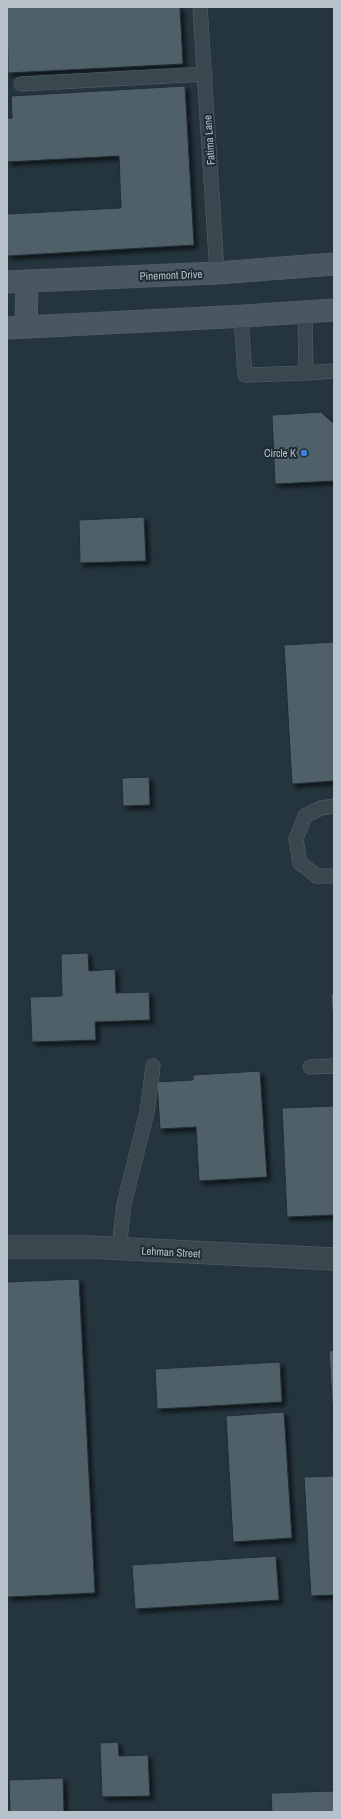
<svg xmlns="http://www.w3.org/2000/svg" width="341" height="1819" viewBox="0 0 341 1819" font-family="'Archivo Narrow',sans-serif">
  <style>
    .building { fill: #4f6069; stroke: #202e35; filter: url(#shadow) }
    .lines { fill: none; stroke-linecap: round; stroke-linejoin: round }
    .lane-casing { stroke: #57646c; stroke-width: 15 }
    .street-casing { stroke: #57646c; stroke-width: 23 }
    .secondary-casing { stroke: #57646c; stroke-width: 23 }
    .lane { stroke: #39474e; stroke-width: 14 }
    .street { stroke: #39474e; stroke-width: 22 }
    .secondary { stroke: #485761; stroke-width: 22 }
    .shop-dot { fill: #3f7fe0; stroke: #1e2c33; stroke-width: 1.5 }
    .labels { text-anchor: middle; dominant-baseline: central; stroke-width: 4; stroke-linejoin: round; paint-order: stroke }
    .street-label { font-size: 11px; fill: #b6c1c9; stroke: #1e2c33 }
    .poi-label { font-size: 11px; fill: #b6c1c9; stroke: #1e2c33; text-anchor: end }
  </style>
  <defs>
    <filter id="shadow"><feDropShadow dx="3.5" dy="3.5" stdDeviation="2" flood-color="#0009"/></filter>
  </defs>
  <rect width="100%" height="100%" fill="#25353e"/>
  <path class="building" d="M7 7H180L183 64 8 73Z
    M185 86 194 245 7 256V214L121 208 119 156 7 162V118H12L11 96Z
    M321 412 334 424V481L275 484 272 415Z
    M144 517 146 561 80 563 79 520Z
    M334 642V781L292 784 284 645Z
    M149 777 150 805 123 806 122 778Z
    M88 953 89 971 115 969 116 993 149 992 150 1020 95 1022 96 1040 32 1042 30 997 62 996 61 954Z
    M331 994H334V1023H333Z
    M260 1071 267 1177 199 1181 196 1127 160 1129 157 1082 193 1080V1075Z
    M334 1106V1215L287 1217 282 1108Z
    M79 1279 95 1593 7 1597V1282Z
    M334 1350V1433L329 1351Z
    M280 1362 282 1402 157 1409 155 1369Z
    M284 1412 292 1538 233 1542 226 1416Z
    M334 1476V1595L311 1596 304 1477Z
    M276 1556 279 1600 135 1609 132 1565Z
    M118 1742 119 1756 148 1755 150 1796 102 1797 100 1743Z
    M63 1778 64 1812H10L9 1780Z
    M334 1791V1812H272L271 1793Z"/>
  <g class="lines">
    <g class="lane-casing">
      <path id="lane" d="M200 7 217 273
        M21 84 205 74
        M305 312 306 373 334 371
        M241 317 245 375 306 373
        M334 806 321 808 305 816 296 839 300 863 317 876H334
        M310 1067 334 1066
        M119 1249 124 1204 147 1112 153 1066"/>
    </g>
    <g class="street-casing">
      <path id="street" d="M7 1247H89L334 1259"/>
    </g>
    <g class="secondary-casing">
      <path id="secondary" d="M7 282 217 273 334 264
        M26 327 27 281
        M7 328 245 316 334 310"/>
    </g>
    <use href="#lane" class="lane"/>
    <use href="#street" class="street"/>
    <use href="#secondary" class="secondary"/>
  </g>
  <circle class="shop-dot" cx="304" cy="453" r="4"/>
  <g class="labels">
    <g class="street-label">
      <text transform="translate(209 140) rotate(-94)">Fatima Lane</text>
      <text transform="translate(171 275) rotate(-2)">Pinemont Drive</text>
      <text transform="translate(171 1252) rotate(3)">Lehman Street</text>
    </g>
    <g class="poi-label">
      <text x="296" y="453">Circle K</text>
    </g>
  </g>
  <rect width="341" height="1819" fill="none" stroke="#b6c1c9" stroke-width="16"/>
</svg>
